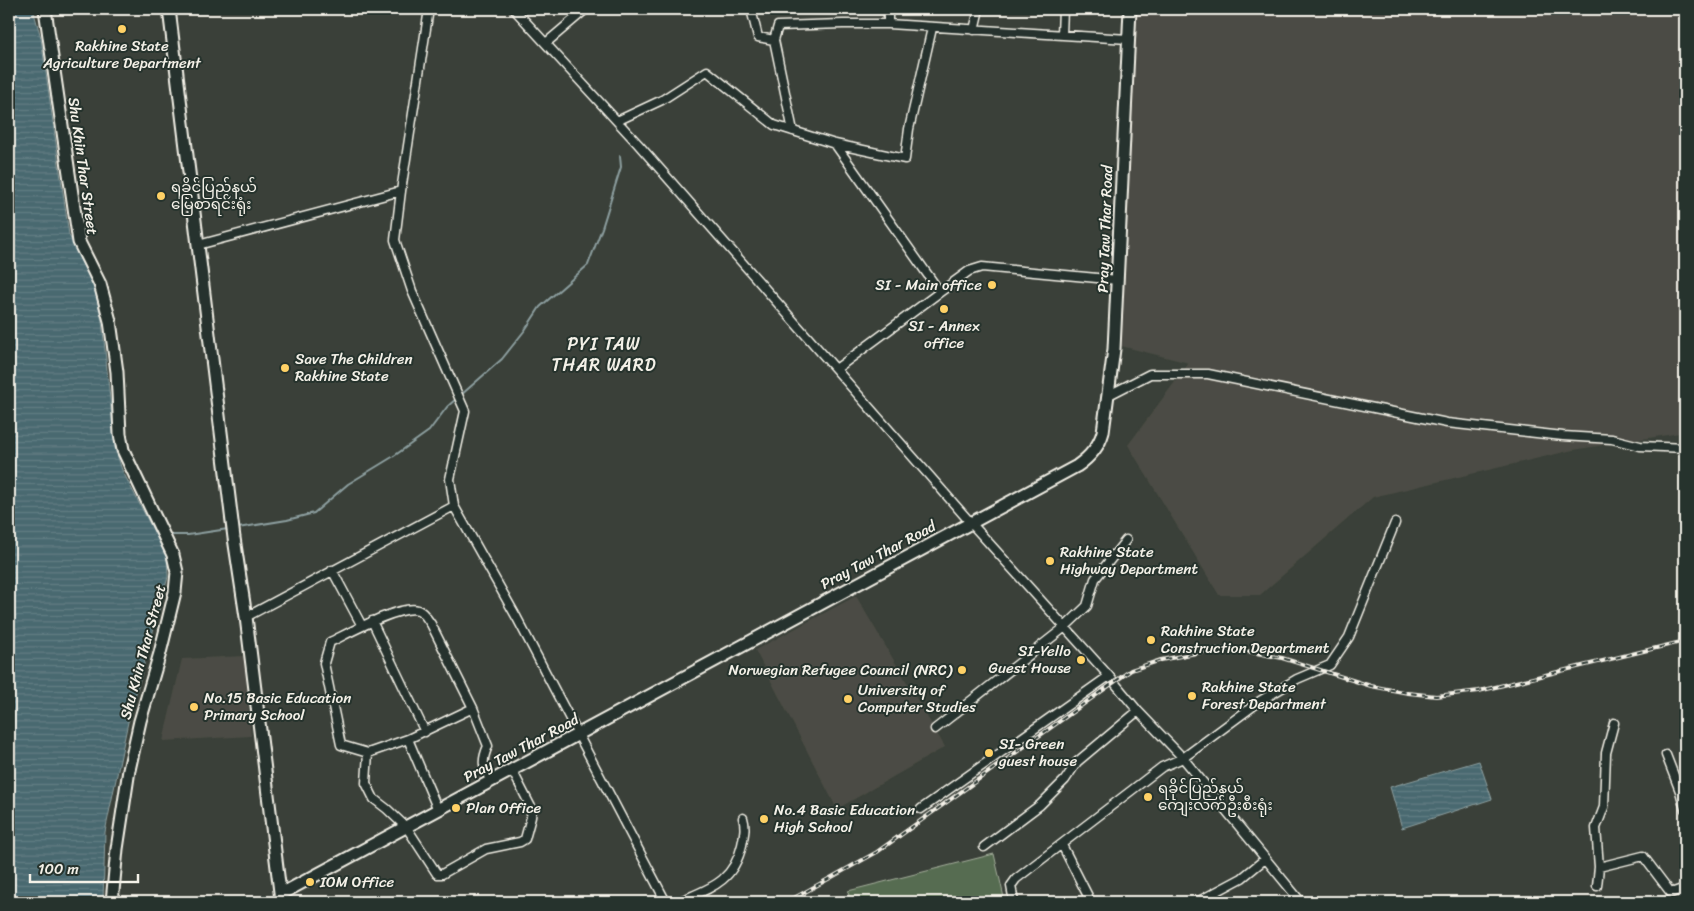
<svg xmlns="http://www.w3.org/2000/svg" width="1694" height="911" viewBox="0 0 1694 911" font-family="Sriracha,'Noto Sans Myanmar',sans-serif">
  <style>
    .built { fill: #4b4c44 }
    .pitch { fill: #566c51; stroke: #a5ae9c }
    .water { fill: url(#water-rules); stroke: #8d9fa0 }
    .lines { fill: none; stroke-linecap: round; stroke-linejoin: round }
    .stream { stroke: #8d9fa0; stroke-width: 2 }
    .street-casing { stroke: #f4f1e8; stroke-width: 11 }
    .secondary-casing { stroke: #f4f1e8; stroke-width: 15 }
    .street { stroke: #26332d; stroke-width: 8 }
    .secondary { stroke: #26332d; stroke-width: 11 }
    .rail-casing { stroke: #f4f1e8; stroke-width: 4 }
    .rail { stroke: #26332d; stroke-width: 2; stroke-dasharray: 5.5; stroke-linecap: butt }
    .poi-dot { fill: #ffd166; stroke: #26332d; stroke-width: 2 }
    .labels { text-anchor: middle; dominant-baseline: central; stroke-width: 4; stroke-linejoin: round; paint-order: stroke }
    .poi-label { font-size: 15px; fill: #f4f1e8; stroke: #26332d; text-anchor: start }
    .street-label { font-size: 15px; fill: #f4f1e8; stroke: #26332d }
    .quarter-label { font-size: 18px; letter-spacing: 1px; fill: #f4f1e8; stroke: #26332d }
  </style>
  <defs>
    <pattern id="water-rules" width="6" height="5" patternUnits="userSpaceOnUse" patternTransform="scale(1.25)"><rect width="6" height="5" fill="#496970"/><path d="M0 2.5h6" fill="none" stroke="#647f84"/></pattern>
  </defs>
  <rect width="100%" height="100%" fill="#3a4039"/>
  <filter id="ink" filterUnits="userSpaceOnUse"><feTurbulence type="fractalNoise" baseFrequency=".02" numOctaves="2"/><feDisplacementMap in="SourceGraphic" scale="10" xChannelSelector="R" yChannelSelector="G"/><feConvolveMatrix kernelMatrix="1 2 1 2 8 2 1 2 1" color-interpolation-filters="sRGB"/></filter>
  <g filter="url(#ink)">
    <path class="built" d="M1136 9H1685V479L1680 433 1573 450 1373 497 1260 595H1219L1128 445 1189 363 1121 346Z
      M856 596 945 747 837 809 755 650Z
      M244 656 251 736 163 741 182 659Z"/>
    <path class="pitch" d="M994 854 1005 902H850L848 891Z"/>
    <path class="water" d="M9 9H33L41 38 69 235 95 291 102 321 115 448 122 470 167 557 168 577 128 722 105 832 103 902H9Z
      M1479 761 1492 799 1402 828 1390 787Z"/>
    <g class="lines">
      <path class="stream" d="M461 395 502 359 525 330 540 307 588 265 602 228 621 167 620 156
        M238 528 287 520 314 513 348 484 394 456 429 431 447 407 457 398
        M168 535H188L228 529"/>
      <g class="street-casing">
        <path id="street" d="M429 9 401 191 395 240 412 291 465 411 450 479 454 506
          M514 9 638 144 970 522 1109 676 1138 711 1183 758 1301 902
          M751 9 758 37 774 40 778 26 843 24H888L1128 39
          M888 24V9
          M974 30 979 9
          M1062 35 1063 9
          M774 40 793 131
          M546 43 586 9
          M617 121 662 100 707 71 774 125 835 144 905 159 909 129 932 28
          M835 144 940 292 836 369
          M198 245 401 191
          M940 292 969 271 982 267 1118 280
          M1109 395 1150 374H1208L1447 423 1563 436 1612 439 1640 446 1685 448
          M332 570 362 626
          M246 617 454 506 517 618 666 902
          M372 621 425 732
          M473 708 431 624C427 619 424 612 418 610 401 604 347 634 330 642L324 663 341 745 368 753 408 739 473 708 488 746C481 762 483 766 491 782
          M935 729 1065 627 1087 606 1095 579 1126 540
          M408 739 438 810
          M368 753 366 783 374 799 387 809 407 828 437 874H442L486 849 520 842 525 839 531 817 532 809 512 770
          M1666 755 1680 791 1685 809
          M921 809 1109 676
          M1062 845 1091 902
          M984 847 1040 805 1065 780 1077 762 1138 711
          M1599 867 1596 828 1604 807 1606 753 1614 723
          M1597 886 1599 867 1643 856 1671 893 1685 888
          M678 902C710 888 733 883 742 845 744 834 746 828 743 818
          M1014 902 1011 886 1016 879 1162 767 1183 758 1260 701 1297 679 1330 665 1349 637 1395 523
          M1197 902 1242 878 1265 859"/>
      </g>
      <g class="secondary-casing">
        <path id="secondary" d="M45 9 79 242 100 284 110 321 117 372 120 434 123 450 173 555 177 572 175 592 160 653 140 721 129 770 117 849 112 902
          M169 9 234 538 246 617 281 900
          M281 894 1077 466C1090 457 1099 447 1103 432L1114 349 1130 9"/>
      </g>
      <use href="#street" class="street"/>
      <use href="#secondary" class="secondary"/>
      <g class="rail-casing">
        <path id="rail" d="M787 902 877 852 1131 670 1161 660 1216 649 1246 651 1282 658 1371 686 1408 693 1436 696 1479 691 1685 641"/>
      </g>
      <use href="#rail" class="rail"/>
    </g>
  </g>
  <g class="poi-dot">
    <circle cx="122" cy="29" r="5"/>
    <circle cx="161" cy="196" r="5"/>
    <circle cx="992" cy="285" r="5"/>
    <circle cx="944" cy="309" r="5"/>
    <circle cx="285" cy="368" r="5"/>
    <circle cx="1050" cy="561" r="5"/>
    <circle cx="1151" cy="640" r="5"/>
    <circle cx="1081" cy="660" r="5"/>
    <circle cx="962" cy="670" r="5"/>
    <circle cx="1192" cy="696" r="5"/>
    <circle cx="848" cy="699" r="5"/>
    <circle cx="194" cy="707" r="5"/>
    <circle cx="989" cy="753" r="5"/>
    <circle cx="1148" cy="797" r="5"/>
    <circle cx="456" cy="808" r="5"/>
    <circle cx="764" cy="819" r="5"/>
    <circle cx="310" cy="882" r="5"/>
  </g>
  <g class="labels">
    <g class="poi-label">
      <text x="122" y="46" text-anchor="middle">Rakhine State<tspan x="122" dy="17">Agriculture Department</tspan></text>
      <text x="171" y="187">ရခိုင်ပြည်နယ်<tspan x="171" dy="17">မြေစာရင်းရုံး</tspan></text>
      <text x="982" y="285" text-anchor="end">SI - Main office</text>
      <text x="944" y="326" text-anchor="middle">SI - Annex<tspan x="944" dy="17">office</tspan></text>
      <text x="295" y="359">Save The Children<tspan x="295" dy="17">Rakhine State</tspan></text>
      <text x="1060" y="552">Rakhine State<tspan x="1060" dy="17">Highway Department</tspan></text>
      <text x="1161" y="631">Rakhine State<tspan x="1161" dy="17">Construction Department</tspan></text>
      <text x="1071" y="651" text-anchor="end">SI-Yello<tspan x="1071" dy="17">Guest House</tspan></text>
      <text x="952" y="670" text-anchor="end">Norwegian Refugee Council (NRC)</text>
      <text x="1202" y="687">Rakhine State<tspan x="1202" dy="17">Forest Department</tspan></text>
      <text x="858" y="690">University of<tspan x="858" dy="17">Computer Studies</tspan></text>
      <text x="204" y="698">No.15 Basic Education<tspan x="204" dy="17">Primary School</tspan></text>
      <text x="999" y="744">SI- Green<tspan x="999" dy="17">guest house</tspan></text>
      <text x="1158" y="788">ရခိုင်ပြည်နယ်<tspan x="1158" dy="17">ကျေးလက်ဦးစီးရုံး</tspan></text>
      <text x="466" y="808">Plan Office</text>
      <text x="774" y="810">No.4 Basic Education<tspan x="774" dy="17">High School</tspan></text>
      <text x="320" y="882">IOM Office</text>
    </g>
    <g class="street-label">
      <text transform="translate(83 166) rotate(82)">Shu Khin Thar Street</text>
      <text transform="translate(1105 229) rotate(-88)">Pray Taw Thar Road</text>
      <text transform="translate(878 555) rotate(-28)">Pray Taw Thar Road</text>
      <text transform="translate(143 652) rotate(-75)">Shu Khin Thar Street</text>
      <text transform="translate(521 748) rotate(-28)">Pray Taw Thar Road</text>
    </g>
    <g class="quarter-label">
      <text x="604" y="344">PYI TAW<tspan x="604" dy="21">THAR WARD</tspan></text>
    </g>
  </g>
  <rect width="1694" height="911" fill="none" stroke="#26332d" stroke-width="30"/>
  <rect x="15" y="15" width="1664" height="881" fill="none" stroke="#f4f1e8" stroke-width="2" filter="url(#ink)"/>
  <path d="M30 874v8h108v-8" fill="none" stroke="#f4f1e8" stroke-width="2.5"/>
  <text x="38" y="874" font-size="15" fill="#f4f1e8" stroke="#26332d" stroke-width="4" paint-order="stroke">100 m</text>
</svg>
